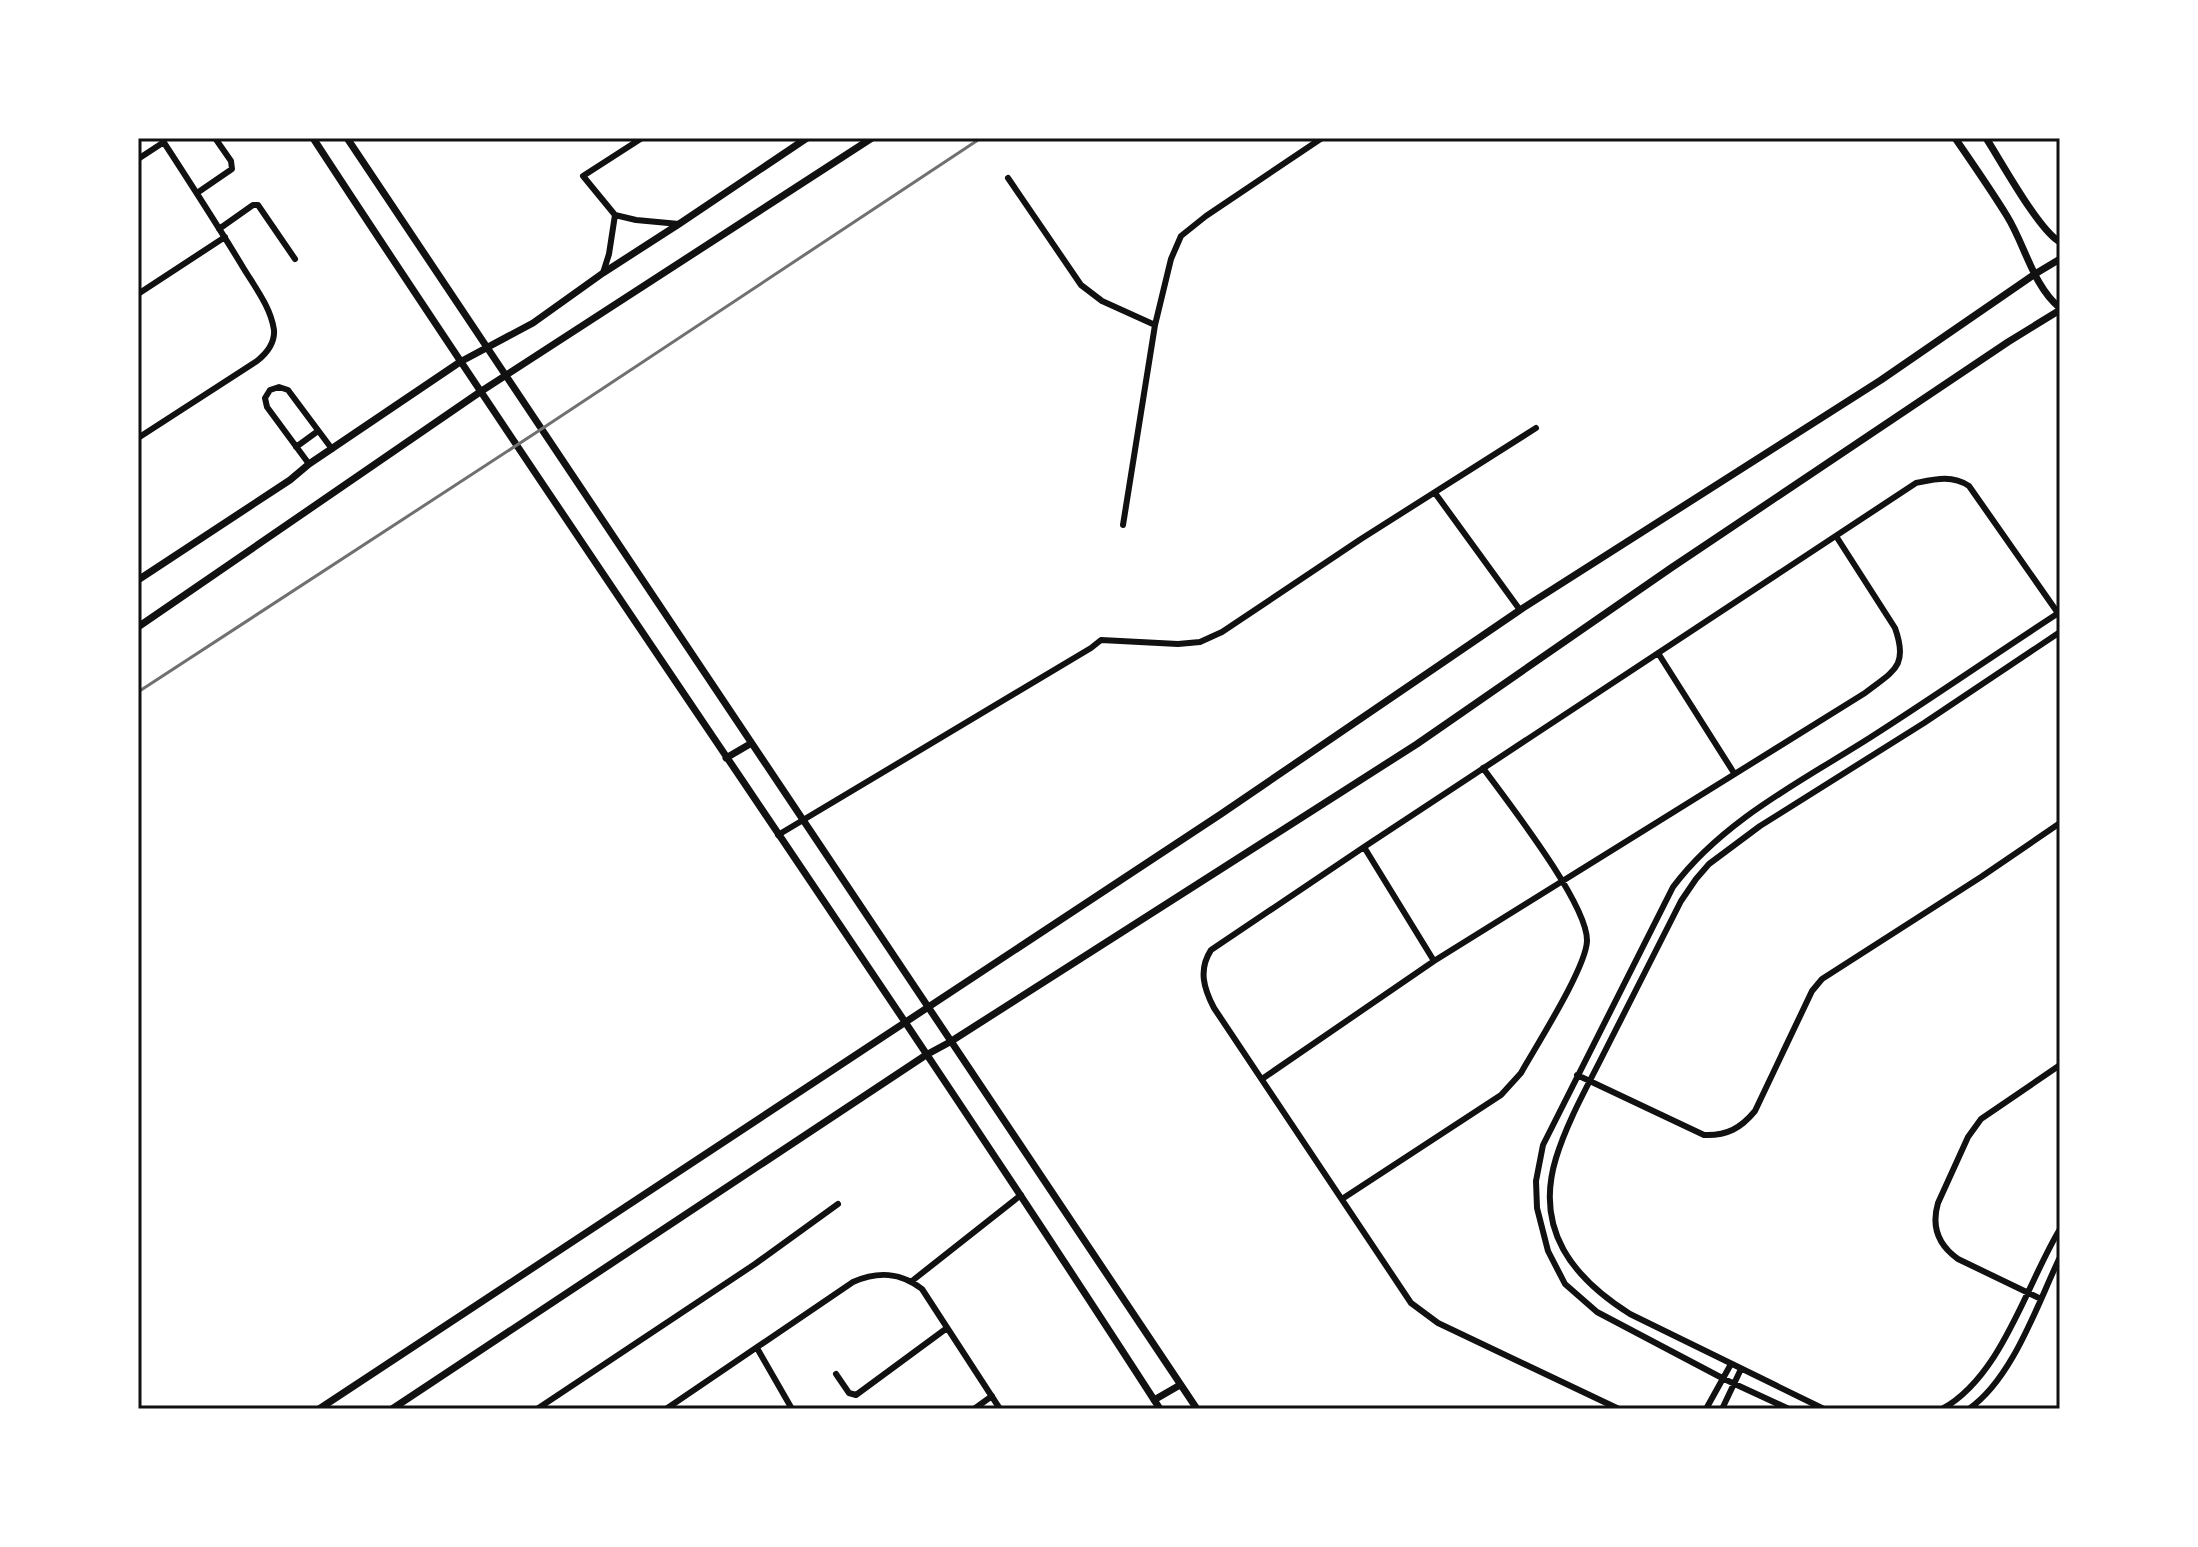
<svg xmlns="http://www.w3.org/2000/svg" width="2198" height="1547" viewBox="0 0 2198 1547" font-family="Roboto,sans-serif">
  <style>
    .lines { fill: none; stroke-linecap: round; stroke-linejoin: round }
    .minor { stroke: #111; stroke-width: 6 }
    .tertiary { stroke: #111; stroke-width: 7 }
    .rail { stroke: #707070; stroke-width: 3 }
    .neatline { fill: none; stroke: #111; stroke-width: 3 }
  </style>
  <rect width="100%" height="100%" fill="#fff"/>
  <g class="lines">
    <path class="minor" d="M642 138 583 176 615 215 636 220 679 224
      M138 159 164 142
      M1008 178 1081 285 1102 301 1155 325
      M197 193 232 169 231 161 215 138
      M219 229 253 205H258L295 259
      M603 273 609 254 615 215
      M138 294 225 237
      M138 438 257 361C267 353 275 343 274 330 271 308 255 287 244 269 217 224 189 181 161 138
      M296 447 318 431
      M309 464 267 407 265 398 270 390 279 387 288 390 332 449
      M1435 493 1520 610
      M1123 525 1155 325 1171 259 1181 236 1206 216 1322 138
      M1658 653 1734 773
      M778 835 1091 648 1101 640 1178 644 1200 642 1222 632 1361 539 1536 428
      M1364 847 1434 961
      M1577 1075 1704 1135C1727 1136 1741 1128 1755 1111L1812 991 1822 979 1981 877 2060 823
      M1262 1079 1434 961 1865 693C1893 671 1909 667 1895 628L1836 536
      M1342 1199 1501 1095 1521 1073C1536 1046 1586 968 1587 941 1588 904 1507 801 1483 768
      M912 1281 1021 1195
      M2041 1299 1958 1259C1938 1245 1931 1227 1938 1203L1968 1137 1981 1119 2060 1065
      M757 1348 792 1409
      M836 1374 849 1393 856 1395 947 1328
      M537 1409 755 1264 838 1204
      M666 1409 853 1282C878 1271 900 1272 922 1289L1000 1409
      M974 1409 992 1396
      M1619 1409 1438 1323 1411 1303 1214 1008C1204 989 1198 970 1211 950L1364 847 1916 483C1936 479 1952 475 1969 486L2060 616
      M1706 1409 1731 1364
      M1722 1409 1741 1369
      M1789 1409 1724 1379 1597 1312 1565 1284 1548 1251 1537 1208 1536 1181 1543 1145 1673 887C1723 820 1802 781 1871 737 1935 696 1997 653 2060 612
      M1824 1409 1630 1314C1573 1278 1534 1230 1556 1158 1567 1122 1587 1087 1604 1053 1630 1002 1655 952 1681 901L1696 879 1709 864 1760 826 1924 723 2060 632
      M1942 1409C2002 1376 2026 1285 2060 1229
      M1969 1409C2013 1378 2037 1305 2060 1257"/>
    <path class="tertiary" d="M313 138C591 564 884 981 1160 1409
      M347 138 1197 1409
      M1955 138C1973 164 1991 190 2007 216 2025 245 2033 286 2060 308
      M1986 138C2001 161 2039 231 2060 242
      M138 580 290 480 309 464 460 362 533 323 603 273 679 224 807 138
      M138 627 480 392 872 138
      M726 758 750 744
      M1154 1400 1180 1385
      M319 1409 1221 814 1520 610 1881 380 2035 274 2060 259
      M392 1409 926 1055 950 1042 1417 744 1671 568 2008 342 2060 310"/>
    <path class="rail" d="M138 692 540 430 981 138"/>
  </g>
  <rect width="2198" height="1547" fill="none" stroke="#ffffff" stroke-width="280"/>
  <rect x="140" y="140" width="1918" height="1267" class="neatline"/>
</svg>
